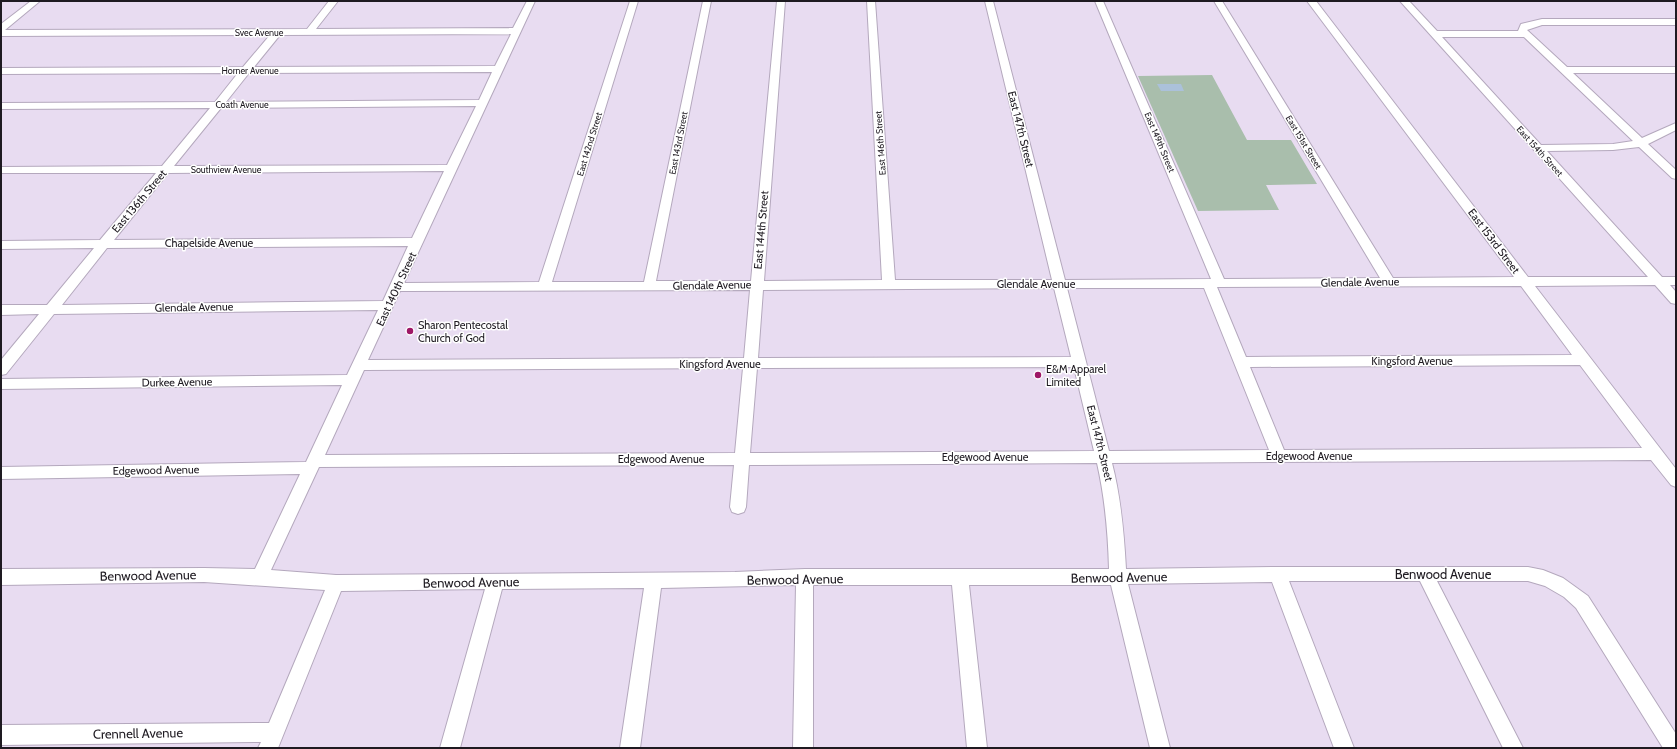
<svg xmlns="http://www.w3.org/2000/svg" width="1677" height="749" viewBox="0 0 1677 749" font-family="Cabin,sans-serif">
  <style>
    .green { fill: #a9beac }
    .water { fill: #abc1da }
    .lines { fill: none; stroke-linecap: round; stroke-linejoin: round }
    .minor-casing { stroke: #b4a8bd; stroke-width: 2 }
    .minor { fill: #fff; fill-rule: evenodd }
    .poi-dot { fill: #9e1766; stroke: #fff; stroke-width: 1.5 }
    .labels { text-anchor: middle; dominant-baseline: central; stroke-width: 3; stroke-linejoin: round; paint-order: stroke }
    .far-street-label { font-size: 9px; fill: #1e1a21; stroke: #fff }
    .street-label { font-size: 11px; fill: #1e1a21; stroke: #fff }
    .poi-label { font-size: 11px; fill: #1e1a21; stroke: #fff; text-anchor: start }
    .near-street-label { font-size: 13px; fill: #1e1a21; stroke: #fff }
  </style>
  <rect width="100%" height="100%" fill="#e8dcf1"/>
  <path class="green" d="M1212 75 1247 140H1291L1317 184 1266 185 1279 210 1198 211 1138 76Z"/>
  <path class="water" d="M1157 84H1181L1184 91H1161Z"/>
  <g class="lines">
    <g class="minor-casing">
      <path id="minor" d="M31 1H40L5 30 307 29 329 1H338L316 29 513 28 527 1H535L404 283 539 282 630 1H638L552 282H644L703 1H711L656 281H751L777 1H785L764 281 882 280 867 1H875L895 280H1052L985 1H993L1065 280 1211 279 1095 1H1103L1224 279 1380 278 1214 1H1222L1393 278 1514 277 1307 1H1316L1528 277H1648L1400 1H1409L1437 31H1518L1521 24 1542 19H1676V25H1542L1527 30 1567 67H1676V73H1573L1642 138 1676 123V130L1648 144 1676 170V179L1672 178 1639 147 1613 150 1547 151 1662 277H1676V285H1670L1676 292V304L1671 303 1655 285 1535 286 1676 469V487L1671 485 1651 460 1112 463C1121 498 1124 533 1126 569L1278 567H1528L1543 570 1563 578 1588 596 1676 734V748H1663L1576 608 1564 597 1545 586 1528 581H1437L1523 748H1503L1420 581H1289L1354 748H1334L1272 582 1128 584 1170 748H1150L1111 585H969L987 748H967L952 585H813V748H793L796 585 661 588 640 748H620L644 588 502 589 460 748H440L485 589 341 591 278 748H258L261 742 1 745V725L269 723 325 590 204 582 1 585V569L204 568 255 569 300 474 1 479V467L306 462 342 385 1 389V379L347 375 378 310 54 314 6 374 1 375V360L39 314 1 315V305H47L94 248 1 249V241L100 240 156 173H1V167L162 166 210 108 1 109V103L215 102 238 73 1 74V68L243 67 270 35 1 36V24ZM511 34 495 66 254 67 280 35ZM1442 37H1524L1633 141 1613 144 1541 145ZM492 72 479 100 226 102 249 73ZM476 106 447 165 174 166 221 108ZM444 171 412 238 114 240 168 173ZM408 246 383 301 62 305 107 248ZM1521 286 1572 355 1246 357 1217 287ZM1054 288 1071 357 758 358 763 290ZM1067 288H1204L1269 450 1109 451ZM750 290 744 358 368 360 400 291ZM1580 365 1642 448 1284 450 1250 367ZM1074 367 1094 451 750 453 757 368ZM743 368 735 453 325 455 364 370ZM1097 463C1105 498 1108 533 1109 569H805L735 572 336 575 271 570 319 467 734 465 730 507 732 512 738 514 744 512 746 507 749 465Z"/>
    </g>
    <use href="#minor" class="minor"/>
  </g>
  <g class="poi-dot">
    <circle cx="410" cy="331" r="4"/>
    <circle cx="1038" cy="375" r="4"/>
  </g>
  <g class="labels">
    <g class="far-street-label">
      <text x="259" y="32">Svec Avenue</text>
      <text x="250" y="70">Horner Avenue</text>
      <text x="242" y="104">Coath Avenue</text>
      <text transform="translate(1160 142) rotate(67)">East 149th Street</text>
      <text transform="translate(1304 142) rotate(59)">East 151st Street</text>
      <text transform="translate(678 143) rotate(-79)">East 143rd Street</text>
      <text transform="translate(880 143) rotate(-94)">East 146th Street</text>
      <text transform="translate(589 144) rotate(-73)">East 142nd Street</text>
      <text transform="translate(1540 151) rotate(48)">East 154th Street</text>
      <text x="226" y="169">Southview Avenue</text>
    </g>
    <g class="street-label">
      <text transform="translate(1021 129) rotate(76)">East 147th Street</text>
      <text transform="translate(139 201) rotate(-50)">East 136th Street</text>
      <text transform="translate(761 230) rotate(-85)">East 144th Street</text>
      <text transform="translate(1494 241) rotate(53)">East 153rd Street</text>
      <text x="209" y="243">Chapelside Avenue</text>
      <text transform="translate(1360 282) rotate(-1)">Glendale Avenue</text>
      <text x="1036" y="284">Glendale Avenue</text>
      <text transform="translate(712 285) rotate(-1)">Glendale Avenue</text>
      <text transform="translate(396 289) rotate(-65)">East 140th Street</text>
      <text transform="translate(194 307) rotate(-1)">Glendale Avenue</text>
      <text x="1412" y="361">Kingsford Avenue</text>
      <text x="720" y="364">Kingsford Avenue</text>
      <text transform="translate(177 382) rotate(-1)">Durkee Avenue</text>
      <text transform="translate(1100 443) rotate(76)">East 147th Street</text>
      <text x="1309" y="456">Edgewood Avenue</text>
      <text x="985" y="457">Edgewood Avenue</text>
      <text x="661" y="459">Edgewood Avenue</text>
      <text transform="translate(156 470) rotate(-1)">Edgewood Avenue</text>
    </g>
    <g class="poi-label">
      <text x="418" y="325">Sharon Pentecostal<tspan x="418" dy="13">Church of God</tspan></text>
      <text x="1046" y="369">E&amp;M Apparel<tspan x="1046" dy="13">Limited</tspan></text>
    </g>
    <g class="near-street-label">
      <text x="1443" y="574">Benwood Avenue</text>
      <text transform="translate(148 575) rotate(-1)">Benwood Avenue</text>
      <text transform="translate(1119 577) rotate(-1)">Benwood Avenue</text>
      <text transform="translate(795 579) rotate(-1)">Benwood Avenue</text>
      <text transform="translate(471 582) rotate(-1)">Benwood Avenue</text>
      <text transform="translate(138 733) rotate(-1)">Crennell Avenue</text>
    </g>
  </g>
  <rect width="1677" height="749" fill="none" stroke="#1e1a21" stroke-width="4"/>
</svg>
